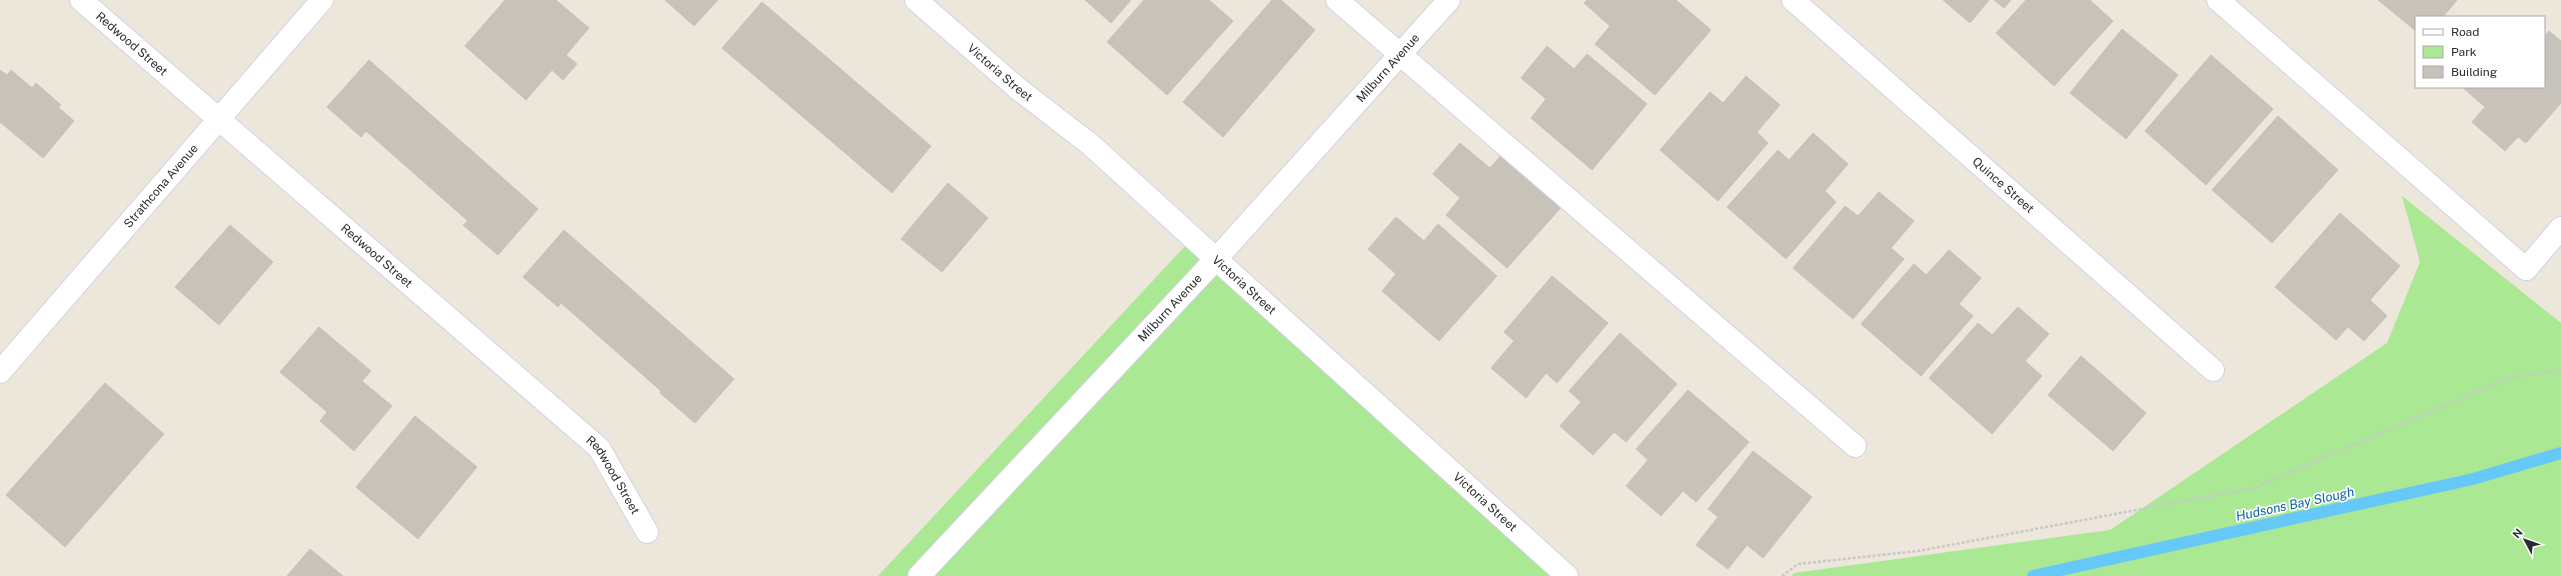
<svg xmlns="http://www.w3.org/2000/svg" width="2561" height="576" viewBox="0 0 2561 576" font-family="'Public Sans',sans-serif">
  <style>
    .green { fill: #abe893 }
    .lines { fill: none; stroke-linecap: round; stroke-linejoin: round }
    .stream { stroke: #66c8f7; stroke-width: 12 }
    .building { fill: #c8c3ba; stroke: #c9c2b4 }
    .lane-casing { stroke: #d0d2e4; stroke-width: 24 }
    .street-casing { stroke: #d0d2e4; stroke-width: 24 }
    .secondary-casing { stroke: #d0d2e4; stroke-width: 24 }
    .path { stroke: #c8c8c8; stroke-width: 2.5; stroke-dasharray: 3 2; stroke-linecap: butt }
    .lane { stroke: #fff; stroke-width: 22 }
    .street { stroke: #fff; stroke-width: 22 }
    .secondary { stroke: #fff; stroke-width: 22 }
    .labels { text-anchor: middle; dominant-baseline: central; stroke-width: 3.5; stroke-linejoin: round; paint-order: stroke }
    .street-label { font-size: 12px; fill: #2a2a2a; stroke: #fff }
    .water-label { font-size: 13px; font-style: italic; fill: #0464a4; stroke: #fff }
  </style>
  <rect width="100%" height="100%" fill="#ede6db"/>
  <path class="green" d="M2402 196 2561 323V576H1791L1794 573 2110 530 2387 343 2420 262Z
    M1186 245 1562 576H878Z"/>
  <g class="lines">
    <path class="stream" d="M2033 576 2473 479 2561 453"/>
  </g>
  <path class="building" d="M505 0H556L589 28 566 55 577 64 563 80 552 70 526 100 465 46Z
    M665 0H718L694 26Z
    M1085 0H1131L1111 23Z
    M1144 0H1209L1233 21 1167 95 1107 42Z
    M1272 0H1281L1315 30 1223 137 1183 102Z
    M1587 0H1676L1711 30 1655 95 1595 44 1610 26 1584 3Z
    M1943 0H1989L1970 23Z
    M1994 0H2011L2004 8Z
    M2026 0H2090L2113 21 2054 86 1996 33Z
    M2378 0H2457L2443 17H2416V31Z
    M762 2 931 146 892 193 722 48Z
    M2122 29 2178 75 2126 139 2070 93Z
    M2549 31 2561 41V103L2526 143 2518 137 2505 151 2472 122 2485 107 2462 87H2544V37Z
    M1547 46 1574 69 1587 54 1647 104 1592 170 1531 118 1546 99 1521 78Z
    M2211 55 2273 109 2206 185 2145 131Z
    M369 60 538 209 498 255 463 225 468 221 366 131 361 137 327 107Z
    M0 70 7 75 11 70 32 88 36 83 61 105 58 107 74 121 43 158 0 122Z
    M1746 76 1780 105 1757 132 1768 143 1718 201 1660 150 1710 92 1723 103Z
    M2278 116 2338 170 2272 243 2212 190Z
    M1813 133 1848 164 1825 191 1836 202 1786 259 1727 207 1778 150 1789 160Z
    M1460 143 1490 168 1505 151 1565 203 1507 268 1446 215 1460 198 1433 174Z
    M948 183 988 218 942 272 901 239Z
    M1879 192 1914 221 1891 248 1904 259 1853 319 1793 268 1845 206 1858 216Z
    M2340 213 2400 266 2370 300 2387 316 2364 341 2348 327 2336 340 2275 287Z
    M1396 217 1424 241 1438 224 1497 276 1439 341 1382 291 1396 274 1368 249Z
    M230 225 273 262 219 325 175 287Z
    M564 230 734 379 695 423 660 393 661 391 561 303 558 307 523 277Z
    M1949 250 1981 278 1959 304 1973 316 1921 376 1861 324 1914 264 1926 275Z
    M1552 276 1608 323 1557 383 1546 373 1526 398 1491 368 1514 341 1504 332Z
    M2018 307 2049 334 2025 361 2042 376 1992 434 1929 378 1978 323 1992 335Z
    M319 327 371 371 362 381 392 406 354 451 320 421 327 412 280 372Z
    M1620 333 1677 384 1626 442 1614 432 1593 455 1560 426 1581 402 1569 391Z
    M2081 356 2146 413 2113 451 2048 395Z
    M105 383 164 434 65 547 6 495Z
    M1688 390 1749 442 1696 502 1683 491 1661 516 1626 486 1648 460 1636 449Z
    M415 416 477 467 418 539 356 487Z
    M1753 451 1812 497 1763 558 1747 545 1728 569 1696 545 1718 517 1708 509Z
    M310 549 343 576H287Z"/>
  <g class="lines">
    <g class="lane-casing">
      <path id="lane" d="M1337 0 1855 446
        M2218 0 2526 269"/>
    </g>
    <g class="street-casing">
      <g id="street">
        <path id="s1" d="M81 0 599 448 647 532"/>
        <path id="s2" d="M1449 0 1216 259 1567 576"/>
        <path id="s3" d="M1793 0 2213 370"/>
        <path d="M2526 269 2561 228"/>
        <path id="s4" d="M0 372 322 0"/>
      </g>
    </g>
    <g class="secondary-casing">
      <g id="secondary">
        <path id="s5" d="M916 0 1017 88 1091 145 1216 259 919 576"/>
      </g>
    </g>
    <path class="path" d="M1782 576 1798 564 1918 551 2254 488 2509 378 2561 370"/>
    <use href="#lane" class="lane"/>
    <use href="#street" class="street"/>
    <use href="#secondary" class="secondary"/>
  </g>
  <g class="labels">
    <g class="street-label">
      <text stroke="none"><textPath href="#s1" startOffset="67">Redwood Street</textPath></text>
      <text transform="translate(1388 68) rotate(-48)">Milburn Avenue</text>
      <text stroke="none"><textPath href="#s5" startOffset="111">Victoria Street</textPath></text>
      <text stroke="none"><textPath href="#s3" startOffset="280">Quince Street</textPath></text>
      <text stroke="none"><textPath href="#s4" startOffset="246">Strathcona Avenue</textPath></text>
      <text stroke="none"><textPath href="#s1" startOffset="391">Redwood Street</textPath></text>
      <text transform="translate(1244 285) rotate(42)">Victoria Street</text>
      <text transform="translate(1170 308) rotate(-47)">Milburn Avenue</text>
      <text stroke="none"><textPath href="#s1" startOffset="715">Redwood Street</textPath></text>
      <text stroke="none"><textPath href="#s2" startOffset="711">Victoria Street</textPath></text>
    </g>
    <g class="water-label">
      <text transform="translate(2295 504) rotate(-12)">Hudsons Bay Slough</text>
    </g>
  </g>
  <rect x="2415" y="16" width="130" height="72" fill="#ffffff" stroke="#aaaaaa"/>
  <rect x="2423" y="29" width="20" height="6" fill="#ffffff" stroke="#aaaaaa"/>
  <text x="2451" y="36" font-size="12" fill="#2a2a2a">Road</text>
  <rect x="2423" y="46" width="20" height="12" fill="#abe893" stroke="#aaaaaa"/>
  <text x="2451" y="56" font-size="12" fill="#2a2a2a">Park</text>
  <rect x="2423" y="66" width="20" height="12" fill="#c8c3ba" stroke="#aaaaaa"/>
  <text x="2451" y="76" font-size="12" fill="#2a2a2a">Building</text>
  <g transform="translate(2525 540) rotate(311)" stroke="#ffffff" stroke-width="3" paint-order="stroke">
  <path d="M0-3L7 15L0 10L-7 15Z" fill="#2a2a2a"/>
  <text y="-6" font-size="11" font-weight="bold" text-anchor="middle" fill="#2a2a2a">N</text>
  </g>
</svg>
